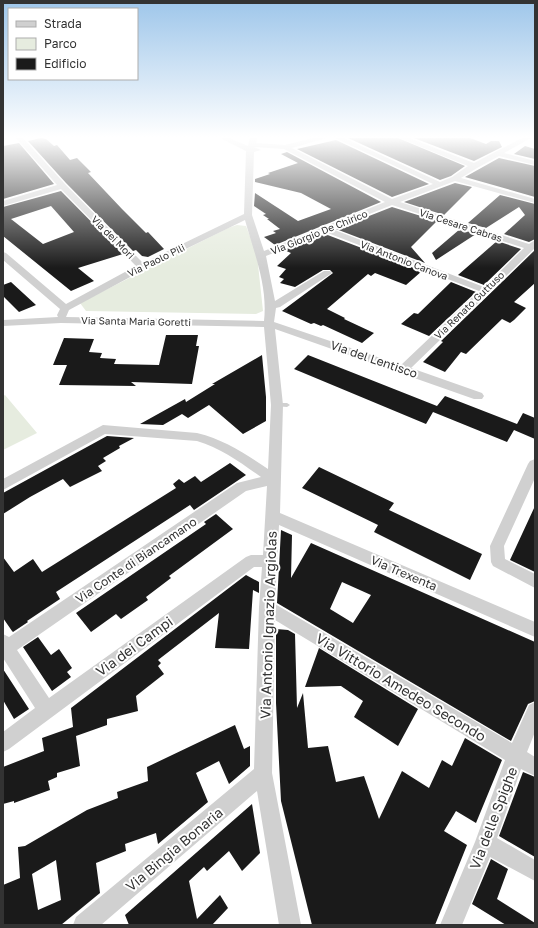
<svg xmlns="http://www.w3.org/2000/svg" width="538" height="928" viewBox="0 0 538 928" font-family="'Golos Text',sans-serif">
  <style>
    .green { fill: #e6ecdf }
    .building { fill: #1a1a1a; fill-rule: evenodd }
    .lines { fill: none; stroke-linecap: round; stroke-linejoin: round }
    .service { fill: #d0d0d0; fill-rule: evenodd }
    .minor { fill: #d0d0d0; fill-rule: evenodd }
    .labels { text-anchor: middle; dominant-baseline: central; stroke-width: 4; stroke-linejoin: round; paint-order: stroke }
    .far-street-label { font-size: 10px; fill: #333; stroke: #fff }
    .street-label { font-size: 12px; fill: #333; stroke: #fff }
    .near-street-label { font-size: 14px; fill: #333; stroke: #fff }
  </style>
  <rect width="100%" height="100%" fill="#fff"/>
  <path class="green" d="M237 225 246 226 257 255 263 311 256 314 86 311 80 303 228 228Z
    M5 395 37 433 3 450V396Z"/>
  <path class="building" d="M41 138 46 139 54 146 57 145 70 160 77 158 91 172 88 173 122 209 146 233 148 232 164 249 148 257 142 256 136 250 133 251 66 183 28 141Z
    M348 138H398L465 166 451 176 440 180Z
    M414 138H470L486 144 491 141H499L502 147 474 161Z
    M336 140 429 184 392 197 297 149Z
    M19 143 54 184 3 199V146Z
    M525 146 535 149V159L514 154Z
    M287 152 381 202 275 245 264 237 276 233 273 231 280 229 267 219H269L263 215 266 214 254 206 255 193 298 221 331 209 301 193 255 182V179L270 174 268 173 298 163 281 154Z
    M499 158 535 166V197L465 177Z
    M455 183 472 187 444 215 404 202Z
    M61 191 123 254 78 268 94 281 71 291 3 236V207ZM51 206 74 232 43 244 11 219Z
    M500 195 535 204V239L529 242 504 234 525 215 519 207 486 228 468 223Z
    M392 207 437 221 411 247 425 263 336 229Z
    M460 229 476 234 436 260 432 253Z
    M325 234 422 271 406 285 375 273 371 276 368 274 327 309 345 318 344 319 374 333 362 343 323 325 321 326 314 323 311 324 282 311 333 273 330 270H323L295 287 280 283 284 279 279 277 286 269 277 266 291 253 284 250Z
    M497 241 521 249 484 285 458 275Z
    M535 250V283L514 302 526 308 514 320 510 323 502 319 466 354 461 352 445 372 423 362 443 342 441 341Z
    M11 282 36 305 19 312 3 296V285Z
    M451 282 476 292 429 336 401 324 414 313 418 314Z
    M166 335H198L196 346H199L192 384 131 382 136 386 59 385 67 365H53L64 338 94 339 89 352 102 353 100 358 116 359 114 364 159 365Z
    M262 355 266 397V421L243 434 209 405 188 418 182 414 163 425 140 424 185 399 186 402 215 384H212Z
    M308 355 437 406 445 396 517 424 523 413 535 418V439L514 430 507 442 433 412 426 424 294 369Z
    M107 436 134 438 119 446 120 448 103 458 106 461 98 466 102 471 70 487 63 479 30 497 3 514V493Z
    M230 463 246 475 194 510 190 505 56 592 60 599 27 621 28 622 13 632 12 631 3 618V557L14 572 33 559 42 572 176 488 173 484 179 479 184 483 195 476 201 482Z
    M319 467 394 503 389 510 482 554 470 580 374 532 378 525 302 488Z
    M535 506V572L510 560Z
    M216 514 233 529 169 576 171 578 146 597 148 600 121 619 116 614 91 632 76 613 206 524 204 522Z
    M281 530 292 535 291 578 311 543 535 642V701L528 704 511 741 277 603ZM342 582 371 595 353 623 330 609Z
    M246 575 259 582V593L253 590 249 649 215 648 219 613 158 660 161 663 158 666 164 674 136 696 138 711 107 719V725L76 736 80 766 57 773V777L48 781 50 790 14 803V801L3 804V767L44 751 42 738 73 727 71 708Z
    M276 629 288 630 295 634 297 708 303 693 308 748 328 746 336 782 364 776 379 819 402 771 429 788 442 760 452 766 465 738 502 760 476 823 456 811 444 831 467 845 435 925H312L281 801 276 703Z
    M38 637 51 655 59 649 72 668 67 672 71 677 52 691 23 647Z
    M319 648 418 709 398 746 354 717 363 701 341 686 305 687Z
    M3 669 29 709 14 719 3 700Z
    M235 725 244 749 250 746V766L229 784 219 761 196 773 208 802 158 844 156 833 125 844 126 851 96 863 100 893 61 925H3V885L20 878 18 847 25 846 87 810 118 798 117 792 148 781 147 767ZM56 860 61 900 38 910 32 874Z
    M523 772 535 777V857L499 836Z
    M252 804 260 853 242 871 229 851 207 871 204 867 189 881 197 919 220 895 228 908 212 925H129L125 915Z
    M491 859 508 869 497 899 535 923V925H506L472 904Z"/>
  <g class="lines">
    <path class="service" d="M277 403H287L290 405 287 407 275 406 274 405Z"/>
    <path class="minor" d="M3 138H8L3 141Z
      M16 138H23L65 184 143 263 244 214 246 151 220 138H229L248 146 250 138H257L256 143 285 145 313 138H326L292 148 392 199 433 184 335 138H344L440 182 452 177 468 166 399 138H409L474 163 522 138H531L504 153 535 161V165L499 156 477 168 461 178 535 199V203L455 181 400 202 529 244 535 240V248L411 368 482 393 484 396 482 399H474L275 329 283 405 280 513 535 622V637L279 525 275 604 512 743 529 705 535 702V732L527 752 535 757V776L521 769 497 838 535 860V881L490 857 462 925H440L475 842 505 760 275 620 272 773 301 925H279L257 791 101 925H73L76 917 254 769 259 607 262 567H254L9 749 3 752V732L35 708 3 658V634L9 637 237 483 261 477C241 463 221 448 197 441L105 434 3 490V479L103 425 197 433C225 440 244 453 268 469L271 405 264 327 61 323 3 326V320L58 317 57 315 60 309 3 260V252L6 253 66 304 136 266 61 189 3 206V201L57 185ZM254 147 284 149 385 202 264 251 252 215 254 152 261 150ZM392 205 524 248 484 287 332 229ZM245 220C254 253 268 286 264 321L66 317 69 310 145 269ZM325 232 479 291 401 365 274 322 276 308 280 307 332 273 330 271H324L275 301 266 256ZM267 486 263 555H251L246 557 49 698 17 650 246 491Z
      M535 459V478L504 546 505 559 535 574V588L493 566 491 562 490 546 528 464 530 461Z"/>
  </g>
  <linearGradient id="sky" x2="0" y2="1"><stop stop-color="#9ec6ea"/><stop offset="0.51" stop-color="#fff"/><stop offset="1" stop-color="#fff" stop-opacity="0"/></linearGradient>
  <rect width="538" height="268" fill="url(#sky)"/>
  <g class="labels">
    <g class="far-street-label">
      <text transform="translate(461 225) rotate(18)">Via Cesare Cabras</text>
      <text transform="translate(319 232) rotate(-22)">Via Giorgio De Chirico</text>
      <text transform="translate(113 237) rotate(45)">Via dei Mori</text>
      <text transform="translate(156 260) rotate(-26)">Via Paolo Pili</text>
      <text transform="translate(404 260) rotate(21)">Via Antonio Canova</text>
      <text transform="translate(469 305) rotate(-44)">Via Renato Guttuso</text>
      <text transform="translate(136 321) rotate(1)">Via Santa Maria Goretti</text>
    </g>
    <g class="street-label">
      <text transform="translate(374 359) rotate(19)">Via del Lentisco</text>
      <text transform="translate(136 560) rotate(-34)">Via Conte di Biancamano</text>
      <text transform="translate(404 573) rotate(23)">Via Trexenta</text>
    </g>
    <g class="near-street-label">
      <text transform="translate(268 625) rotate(-88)">Via Antonio Ignazio Argiolas</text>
      <text transform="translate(134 646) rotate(-36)">Via dei Campi</text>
      <text transform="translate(401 687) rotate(31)">Via Vittorio Amedeo Secondo</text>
      <text transform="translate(493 818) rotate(-69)">Via delle Spighe</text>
      <text transform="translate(174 849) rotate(-40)">Via Bingia Bonaria</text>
    </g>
  </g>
  <rect width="538" height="928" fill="none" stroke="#333333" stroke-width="8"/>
  <rect x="8" y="8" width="130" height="72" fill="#ffffff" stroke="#adadad"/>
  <rect x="16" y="21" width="20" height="6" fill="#d0d0d0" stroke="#adadad"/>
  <text x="44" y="28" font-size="12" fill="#333333">Strada</text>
  <rect x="16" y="38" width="20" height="12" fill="#e6ecdf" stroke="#adadad"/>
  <text x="44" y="48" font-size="12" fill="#333333">Parco</text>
  <rect x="16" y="58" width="20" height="12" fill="#1a1a1a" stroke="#adadad"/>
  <text x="44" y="68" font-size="12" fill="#333333">Edificio</text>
</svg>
